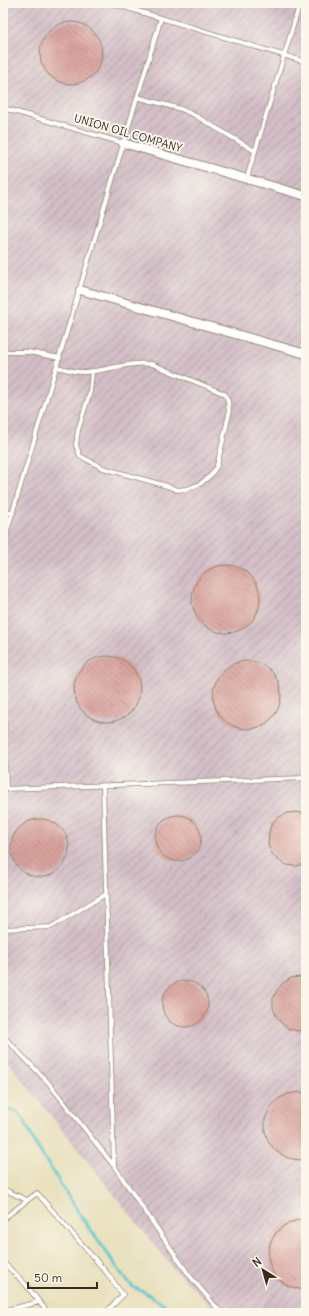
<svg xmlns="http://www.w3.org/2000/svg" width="309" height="1316" viewBox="0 0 309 1316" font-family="Delius,sans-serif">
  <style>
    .industrial { fill: url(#industrial-furrows) }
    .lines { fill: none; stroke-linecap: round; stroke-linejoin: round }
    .stream { stroke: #59c6d0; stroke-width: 3 }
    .building { fill: url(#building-back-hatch) }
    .lane-casing { stroke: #92866e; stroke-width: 5.5 }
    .street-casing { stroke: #92866e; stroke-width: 10 }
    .lane { stroke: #fff; stroke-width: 4 }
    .street { stroke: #fff; stroke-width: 8 }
    .labels { text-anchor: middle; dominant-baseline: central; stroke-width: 4; stroke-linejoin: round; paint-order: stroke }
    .street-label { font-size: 11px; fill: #3b2a1e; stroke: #fbf7ec }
  </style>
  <defs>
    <pattern id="industrial-furrows" width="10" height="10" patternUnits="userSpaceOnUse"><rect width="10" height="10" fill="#d2bdc6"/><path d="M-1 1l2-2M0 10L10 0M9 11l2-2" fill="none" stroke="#ac9aa0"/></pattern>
    <pattern id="building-back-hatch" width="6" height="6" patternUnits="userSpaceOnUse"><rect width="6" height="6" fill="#d9a29e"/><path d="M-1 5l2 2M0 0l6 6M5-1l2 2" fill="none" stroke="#b18480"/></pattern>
  </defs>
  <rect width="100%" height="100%" fill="#fbf7ec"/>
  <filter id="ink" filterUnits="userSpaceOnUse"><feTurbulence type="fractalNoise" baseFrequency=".025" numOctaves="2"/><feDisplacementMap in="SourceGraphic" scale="8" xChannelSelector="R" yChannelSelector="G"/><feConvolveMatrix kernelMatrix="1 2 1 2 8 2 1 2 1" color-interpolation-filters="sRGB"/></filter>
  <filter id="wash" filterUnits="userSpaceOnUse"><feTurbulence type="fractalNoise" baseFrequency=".012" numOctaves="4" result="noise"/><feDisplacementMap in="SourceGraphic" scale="16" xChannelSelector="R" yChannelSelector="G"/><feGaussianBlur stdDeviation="0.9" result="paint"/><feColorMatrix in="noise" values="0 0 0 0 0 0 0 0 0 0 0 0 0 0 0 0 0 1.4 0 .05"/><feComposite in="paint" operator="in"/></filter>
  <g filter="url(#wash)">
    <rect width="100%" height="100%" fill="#eae1bf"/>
    <path class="industrial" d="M3 3H306V1313H218L172 1267 3 1056Z"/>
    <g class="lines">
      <path class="stream" d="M3 1111 7 1110 16 1111 24 1120 33 1140 48 1164 82 1218 105 1250 121 1273 133 1287 146 1293 176 1313"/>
    </g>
    <g id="blocks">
      <path class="building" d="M40 53a31 31 0 1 1 62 0a31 31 0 1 1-62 0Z
        M192 599a34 34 0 1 1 68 0a34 34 0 1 1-68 0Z
        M74 689a33 33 0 1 1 66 0a33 33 0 1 1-66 0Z
        M213 695a34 34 0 1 1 68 0a34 34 0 1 1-68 0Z
        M297 812 306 814V864L296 866 287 865 279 861 272 854 268 845 269 832 272 823 279 817 288 813Z
        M155 838a23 23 0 1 1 46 0a23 23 0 1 1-46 0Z
        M11 848a29 29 0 1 1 58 0a29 29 0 1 1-58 0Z
        M301 977 306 978V1030L299 1031 289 1029 282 1024 276 1016 273 1007V999L277 990 283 983 291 978Z
        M162 1004a23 23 0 1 1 46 0a23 23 0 1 1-46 0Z
        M300 1092 306 1093V1158L299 1160 288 1158 277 1152 269 1143 265 1132V1119L270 1108 278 1099 288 1094Z
        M297 1220H306V1289H299L288 1286 278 1279 271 1269 268 1257 270 1243 276 1233 285 1225Z"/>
    </g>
  </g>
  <g filter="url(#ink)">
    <use href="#blocks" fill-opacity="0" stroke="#92866e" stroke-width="1"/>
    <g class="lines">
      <g class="lane-casing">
        <path id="lane" d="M111 3 306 62
          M137 97 181 109 196 116 255 151
          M3 108 123 143
          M247 178 300 3
          M3 352H28L60 358
          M57 367C66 369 76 373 85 372 107 371 130 361 152 364L225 394 228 401 229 414 217 466 211 475 200 484 187 489 177 490 167 486 103 468 80 456 76 445 78 430 90 392 92 371
          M3 511 13 513
          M3 544 161 18
          M3 697 6 789
          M103 785 114 1166 189 1275 217 1308 223 1313
          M3 789 306 778
          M3 929 51 927 106 894
          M3 1036 47 1081 114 1166
          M3 1189 27 1200
          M3 1219 37 1193 107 1273 123 1295 105 1313
          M3 1262 26 1285 48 1313
          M3 1311 39 1302"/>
      </g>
      <g class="street-casing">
        <path id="street" d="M123 143 306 196
          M80 290 306 354"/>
      </g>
      <use href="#lane" class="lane"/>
      <use href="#street" class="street"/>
    </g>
  </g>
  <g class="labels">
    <g class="street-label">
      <text transform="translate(128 133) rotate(16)">UNION OIL COMPANY</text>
    </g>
  </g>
  <rect width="309" height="1316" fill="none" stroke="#fbf7ec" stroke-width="16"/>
  <g transform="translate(263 1270) rotate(323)" stroke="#fbf7ec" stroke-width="3" paint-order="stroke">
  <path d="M0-3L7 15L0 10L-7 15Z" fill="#3b2a1e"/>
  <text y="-6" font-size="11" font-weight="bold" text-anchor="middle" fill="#3b2a1e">N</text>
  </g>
  <path d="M28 1282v6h69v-6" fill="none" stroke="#3b2a1e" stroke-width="2"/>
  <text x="34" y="1282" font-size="12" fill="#3b2a1e" stroke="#fbf7ec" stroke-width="3" paint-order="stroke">50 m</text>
</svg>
